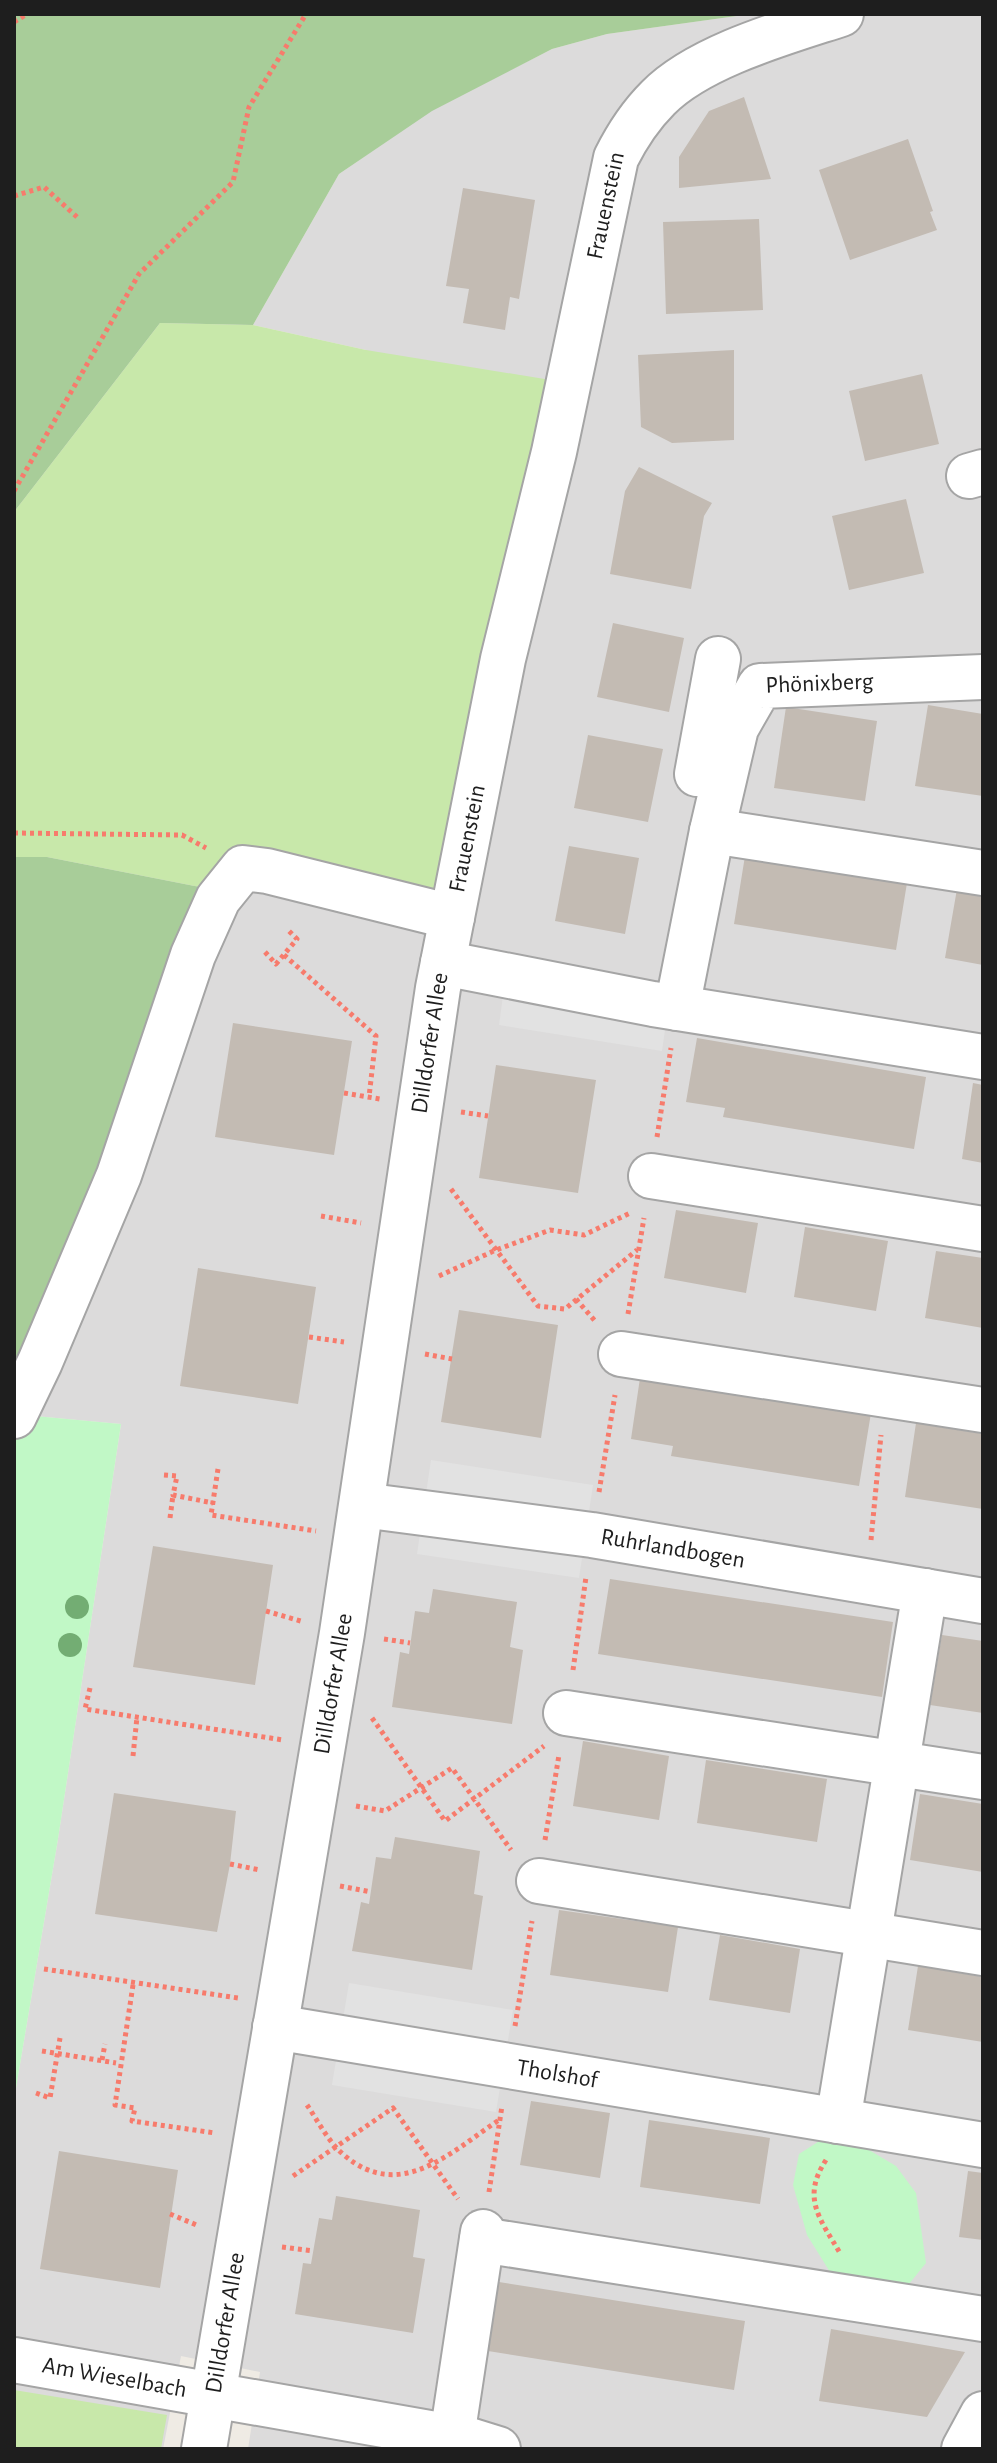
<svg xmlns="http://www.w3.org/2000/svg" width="997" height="2463" viewBox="0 0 997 2463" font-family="'Alegreya Sans',sans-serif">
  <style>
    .residential { fill: #dcdbdb }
    .grass { fill: #c8e8aa }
    .forest { fill: #a8cd99 }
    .park { fill: #c1f8c6 }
    .parking { fill: #e2e2e2 }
    .building { fill: #c3bbb3 }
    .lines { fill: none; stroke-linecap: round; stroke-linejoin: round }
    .minor-casing { stroke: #a5a5a5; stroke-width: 48 }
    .path { stroke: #f77b6c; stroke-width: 5; stroke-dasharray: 4 4; stroke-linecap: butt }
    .minor { stroke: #fff; stroke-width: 44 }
    .tree { fill: #73ad73 }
    .labels { text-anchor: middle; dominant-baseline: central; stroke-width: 8; stroke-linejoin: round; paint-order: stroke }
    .street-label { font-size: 24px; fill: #1e1e1e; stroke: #fff }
  </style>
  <rect width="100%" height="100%" fill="#efebe4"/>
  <path class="residential" d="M751 14H983V2449H248L260 2372 181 2356 163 2449H14V2100L58 1839 121 1424 24 1415 366 350 253 325 339 174 432 110 552 49 607 34Z"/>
  <path class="grass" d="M160 323 253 325 366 350 563 382 450 911 266 866 220 891 47 857H14V512Z
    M14 2390 167 2415 161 2449H14Z"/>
  <path class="forest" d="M14 14H751L607 34 552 49 432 111 339 174 253 325 160 323 14 512Z
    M14 857H47L220 891 14 1410Z"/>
  <path class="park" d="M24 1415 121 1424 58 1839 14 2100V1425Z
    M847 2137 896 2166 916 2193 926 2263 909 2284H880L830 2272 807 2235 793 2185 799 2154 821 2140Z"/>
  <path class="parking" d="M503 996 666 1023 662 1051 499 1025Z
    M431 1460 593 1485 579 1578 417 1554Z
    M349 1983 513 2010 496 2112 332 2085Z"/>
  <path class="building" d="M744 97 771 179 679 188V157L709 111Z
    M908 139 933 211 930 212 937 230 850 260 819 170Z
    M463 188 535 200 519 299 510 297 505 330 463 323 469 289 446 286Z
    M759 219 763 310 666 314 663 222Z
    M734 350V440L672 443 641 427 638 355Z
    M922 374 939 444 865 461 849 391Z
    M639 467 712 503 704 516 691 589 610 574 625 491Z
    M906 499 924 573 849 590 832 516Z
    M613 623 684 638 669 712 597 697Z
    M928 705 983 714V796L915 786Z
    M786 707 877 721 865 801 774 788Z
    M588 735 663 749 648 822 574 808Z
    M569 846 639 858 625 934 555 921Z
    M745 856 907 883 896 950 734 924Z
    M957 889 983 893V965L945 958Z
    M233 1023 352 1041 334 1155 215 1137Z
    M697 1038 926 1077 914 1149 723 1117 725 1108 686 1102Z
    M496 1065 596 1080 578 1193 479 1178Z
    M973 1083 983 1085V1163L962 1159Z
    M676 1210 758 1223 746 1293 664 1278Z
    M805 1227 888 1241 876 1311 794 1297Z
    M936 1251 983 1258V1328L925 1318Z
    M198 1268 316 1287 298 1404 180 1386Z
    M459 1310 558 1325 541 1438 441 1422Z
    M640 1378 871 1413 859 1486 671 1456 673 1446 631 1439Z
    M916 1423 983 1434V1509L905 1497Z
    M153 1546 273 1565 255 1685 133 1667Z
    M610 1579 893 1622 882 1697 598 1654Z
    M433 1589 517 1602 510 1647 523 1650 512 1724 392 1707 400 1652 409 1654 415 1611 429 1613Z
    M942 1635 983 1641V1713L930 1705Z
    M583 1741 669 1756 659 1820 573 1806Z
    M706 1760 827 1779 817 1842 697 1823Z
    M114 1793 236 1811 230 1864 217 1932 95 1914Z
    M920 1794 983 1804V1872L910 1860Z
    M395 1837 480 1851 474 1894 483 1896 472 1970 352 1951 361 1902 369 1904 376 1857 391 1859Z
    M559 1910 678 1927 668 1992 550 1975Z
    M720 1935 800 1949 790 2013 709 2000Z
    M918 1966 983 1977V2042L908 2030Z
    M531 2101 610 2113 600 2178 520 2165Z
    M649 2120 770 2138 760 2204 640 2187Z
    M59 2151 178 2170 160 2288 40 2269Z
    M968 2171 983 2173V2240L959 2237Z
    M336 2196 420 2210 413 2257 425 2259 413 2333 295 2314 303 2263 311 2264 319 2218 332 2220Z
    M499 2282 745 2321 734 2390 488 2351Z
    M831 2329 965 2352 927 2417 819 2401Z"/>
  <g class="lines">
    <g class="minor-casing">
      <g id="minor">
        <path d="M969 476 983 472"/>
        <path d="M697 774 718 659"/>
        <path d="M712 831 983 873"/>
        <path d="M443 963 653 1004 983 1057"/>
        <path id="s1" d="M677 1008 712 831 736 728 760 686 983 677"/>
        <path d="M651 1176 983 1229"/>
        <path d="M621 1354 983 1410"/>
        <path d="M14 1416 40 1362 119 1175 193 955 218 899 243 868 267 871 452 917"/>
        <path id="s2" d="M362 1505 592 1535 983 1601"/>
        <path d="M566 1713 983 1777"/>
        <path d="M539 1881 983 1953"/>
        <path id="s3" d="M275 2027 983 2145"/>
        <path d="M838 2121 925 1591"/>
        <path d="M482 2240 983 2319"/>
        <path id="s4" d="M14 2360 469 2440 498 2449"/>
        <path d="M452 2437 483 2232"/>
        <path id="s5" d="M204 2449 342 1633 438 988 503 659 554 452 616 158C627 136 640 116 658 98 699 56 786 32 841 14"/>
        <path d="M964 2449 983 2414"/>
      </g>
    </g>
    <path class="path" d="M14 22 27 14
      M14 196 44 187 77 217
      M14 491 139 274 233 182 249 107 306 14
      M14 833 182 835 206 848
      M265 952 276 964 297 939 287 929
      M284 955 376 1036 369 1097
      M344 1093 380 1099
      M461 1112 488 1116
      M657 1137 671 1048
      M451 1189 538 1306 565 1309 637 1250
      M321 1216 361 1223
      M439 1276 496 1250 550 1230 584 1235 630 1213
      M576 1299 595 1321
      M628 1314 644 1218
      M309 1337 344 1342
      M425 1354 452 1359
      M218 1469 211 1515 316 1531
      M164 1475 177 1476 173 1495 213 1503
      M599 1492 615 1395
      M170 1518 173 1495
      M871 1540 881 1435
      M266 1611 304 1622
      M384 1639 410 1643
      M573 1670 586 1577
      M90 1688 85 1709 283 1740
      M372 1718 445 1821 544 1746
      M133 1756 137 1717
      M356 1806 385 1811 452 1768 511 1850
      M545 1840 559 1755
      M230 1864 260 1870
      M340 1886 371 1892
      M44 1969 238 1998
      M133 1985 115 2105 135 2108 132 2121 215 2133
      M515 2026 532 1921
      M42 2051 116 2063
      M102 2060 105 2044
      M36 2093 50 2098 60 2038
      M307 2105C318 2121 329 2143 344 2155 400 2203 451 2152 499 2120
      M826 2160C801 2198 820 2219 840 2253
      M293 2176 393 2108 458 2199
      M489 2192 502 2106
      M170 2214 199 2226
      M282 2247 313 2251"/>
    <use href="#minor" class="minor"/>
  </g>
  <g class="tree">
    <circle cx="77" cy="1607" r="12"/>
    <circle cx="70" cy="1645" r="12"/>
  </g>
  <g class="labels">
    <g class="street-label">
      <text stroke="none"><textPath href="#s5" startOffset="2280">Frauenstein</textPath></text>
      <text stroke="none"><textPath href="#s1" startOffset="394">Phönixberg</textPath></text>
      <text stroke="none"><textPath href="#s5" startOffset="1632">Frauenstein</textPath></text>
      <text stroke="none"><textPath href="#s5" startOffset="1424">Dilldorfer Allee</textPath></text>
      <text stroke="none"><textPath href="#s2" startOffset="314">Ruhrlandbogen</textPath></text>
      <text stroke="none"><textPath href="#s5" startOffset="776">Dilldorfer Allee</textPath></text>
      <text stroke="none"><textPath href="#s3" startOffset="286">Tholshof</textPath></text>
      <text stroke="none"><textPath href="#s5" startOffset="128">Dilldorfer Allee</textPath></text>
      <text stroke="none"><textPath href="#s4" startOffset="102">Am Wieselbach</textPath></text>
    </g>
  </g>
  <rect width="997" height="2463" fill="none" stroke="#1e1e1e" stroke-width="32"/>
</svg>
